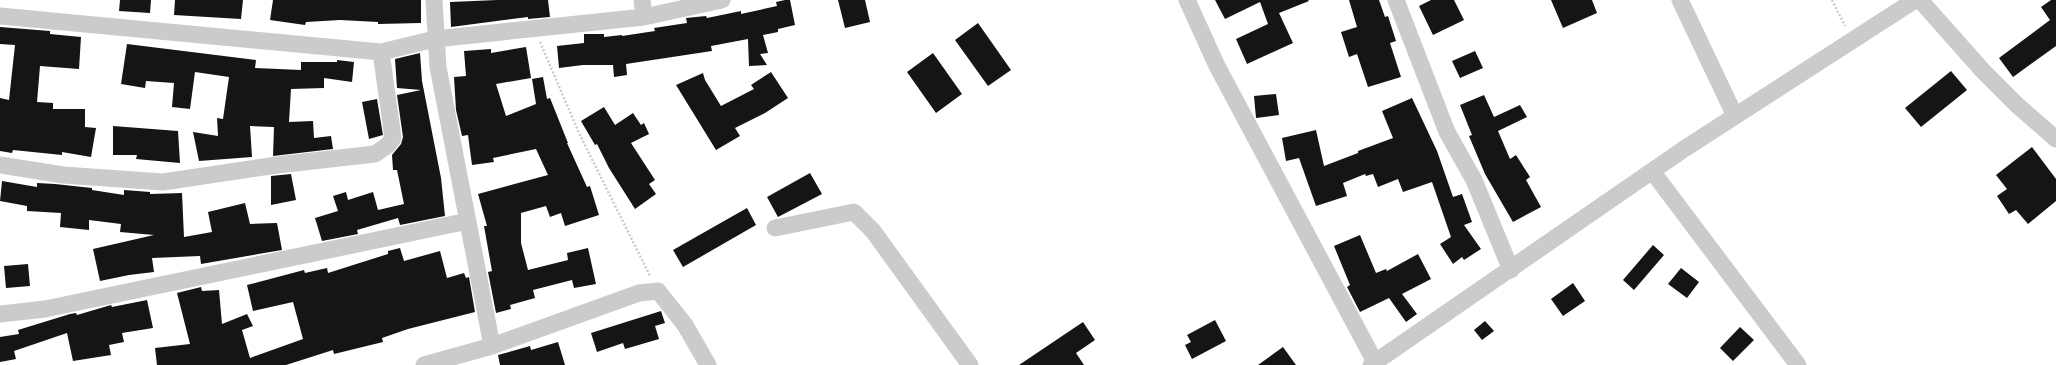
<svg xmlns="http://www.w3.org/2000/svg" width="2056" height="365" viewBox="0 0 2056 365" font-family="'Source Sans 3',sans-serif">
  <style>
    .building { fill: #151515 }
    .lines { fill: none; stroke-linecap: round; stroke-linejoin: round }
    .path { stroke: #cbcbcb; stroke-width: 2.5; stroke-dasharray: 2 2; stroke-linecap: butt }
    .minor { stroke: #cbcbcb; stroke-width: 17 }
  </style>
  <rect width="100%" height="100%" fill="#fff"/>
  <path class="building" d="M120 0H151L150 13 119 11Z
    M175 0H243L241 19 174 15Z
    M273 0H421V23L378 24V22L340 20 306 22 305 25 270 20Z
    M497 0H548L550 17 528 19V17L451 27 450 2Z
    M785 0H790L795 25 778 29V32L763 35 768 53 760 54 767 65 749 66 748 39 711 46 712 51 626 64 627 75 614 77 613 65H583L559 68 557 46 584 43V34H604V37L622 35V36L655 31 654 28 687 23 686 18 706 16 707 18 741 11V14L777 6 776 2Z
    M838 0H865L870 22 845 28Z
    M1215 0H1308L1309 1 1279 13 1293 43 1247 64 1236 39 1268 24 1260 2 1225 19Z
    M1349 0H1379L1385 17 1388 16 1396 41 1390 43 1401 77 1368 87 1357 54 1349 57 1341 32 1357 27Z
    M1431 0H1454L1464 20 1433 35 1419 6Z
    M1551 0H1592L1597 13 1563 28Z
    M2051 0H2056V46L2013 77 1999 58 2050 20 2041 7Z
    M978 23 1011 70 988 86 955 40Z
    M0 27 50 31V34L81 37 79 69 40 66 37 102 53 103V109H85V127L96 128 91 157 62 152V155L13 150 12 153 0 151V98L9 100 15 45 0 44Z
    M127 44 256 60 255 68 301 70V62H337V60L354 62 352 82 324 78V88L291 89 289 122 313 121 314 138 331 136 333 149 273 156 274 127 250 126 252 157 199 161 193 132 218 136 217 118 223 119 229 77 195 72 190 109 172 107 174 83 146 81 145 88 121 84Z
    M526 47 531 78 496 84 506 116 536 104 532 79 543 77 547 99 550 98 568 143H567L587 187 590 186 599 215 565 226 561 213 550 217 546 206 521 213V243L528 270 568 260 567 253 588 248 596 284 574 288 572 280 533 290 535 298 510 305 511 309 496 313 488 272 492 271 484 226H487L478 194 548 175 536 149 493 158 494 162 472 165 468 135 462 136 456 110 454 77 466 76 464 51 491 49V53Z
    M1475 51 1483 68 1460 78 1452 61Z
    M420 53 422 81 441 178 445 216 400 225 398 218 357 230 358 234 322 241 315 218 338 211 333 196 346 192 348 200 373 192 378 210 404 204 397 170H393L392 155 401 144 403 137 397 95 421 90 397 88 395 59Z
    M933 53 962 94 936 113 907 72Z
    M1951 71 1967 90 1921 127 1905 108Z
    M771 72 788 98 765 113 735 128 740 136 716 150 676 85 703 73 705 80 721 106 754 89 751 85Z
    M1276 94 1279 115 1256 118 1254 96Z
    M1484 95 1494 117 1520 105 1527 117 1498 131 1510 159 1516 155 1530 177 1526 180 1541 207 1513 222 1485 174 1469 136 1472 135 1460 105Z
    M1412 98 1437 151 1453 197 1462 194 1472 222 1464 225 1481 249 1464 260 1462 257 1453 264 1440 244 1451 237 1432 182 1403 192 1398 179 1378 187 1373 174 1366 176 1365 174 1343 183 1347 196 1316 206 1299 158 1286 161 1282 138 1316 130 1324 166 1358 153V151L1393 138 1382 111Z
    M377 99 383 135 369 139 362 102Z
    M604 107 615 125 633 113 641 125 644 123 649 134 631 143 655 180 649 184 656 194 635 209 609 168 597 144 595 145 581 121Z
    M113 126 178 131 180 163 136 159 137 155H113Z
    M2032 147 2056 179V201L2028 224 2016 210 2009 214 1997 196 2007 189 1996 175Z
    M810 173 822 194 778 217 767 197Z
    M291 174 296 200 271 205V176Z
    M2 181 37 187V183L55 184 92 188V190L124 195V190L150 192V194L182 193 184 237 212 232 208 212 245 203 250 224 277 223 282 250 201 264 200 256 152 258 154 272 129 275 100 281 93 249 154 235 120 232 121 224 89 220V230L60 227 61 213 27 211V206L0 201Z
    M747 208 756 225 683 267 673 250Z
    M1360 235 1376 273 1386 269 1387 271 1418 254 1431 279 1402 294 1417 314 1406 322 1389 298 1360 312 1347 287 1350 285 1334 246Z
    M1653 245 1664 255 1634 290 1623 280Z
    M400 248 404 261 440 251 447 278 464 273 466 278 469 277 475 312 408 329 382 338 383 342 334 354 333 350 286 365H157L155 348 190 344 177 293 201 287 202 291 219 290 222 324 247 314 253 326 242 330 250 358 303 339 293 302 253 311 247 285 304 270 305 273 327 268 328 273 388 254V251Z
    M28 264 30 286 6 288 4 266Z
    M1681 268 1699 282 1687 298 1668 284Z
    M1573 283 1585 301 1563 316 1551 299Z
    M147 300 153 328 122 333 124 342 109 345 111 355 73 361 67 333 14 351 16 359 0 362V337L19 334 18 330 70 314 76 313 77 315 111 305 112 307Z
    M661 311 665 323 655 326 659 339 625 349 623 343 597 352 591 333Z
    M1215 320 1226 341 1192 359 1185 345 1191 342 1187 335Z
    M1485 321 1494 331 1482 340 1474 330Z
    M1083 322 1095 340 1076 353 1084 365H1019Z
    M1740 327 1754 340 1733 361 1720 348Z
    M558 342 565 365H500L498 355 530 346 531 350Z
    M1283 347 1296 365H1258Z"/>
  <g class="lines">
    <path class="path" d="M1832 0 1845 26
      M540 42 579 133 650 276"/>
    <path class="minor" d="M434 0 438 67 492 346
      M642 0 644 17
      M1187 0 1217 66 1375 362
      M1396 0 1447 132 1474 180 1511 270
      M1680 0 1735 116
      M1920 0 1983 71 2017 105 2056 139
      M0 16 381 52 435 39 644 17 722 0
      M0 165 63 175 163 182 277 165 375 154 388 145 393 138 381 52
      M1652 171 1798 365
      M775 228 854 212 873 231 970 365
      M0 314 45 309 468 221
      M424 365 492 346 639 293 658 291 685 325 708 365
      M1371 365 1684 149 1915 0"/>
  </g>
</svg>
